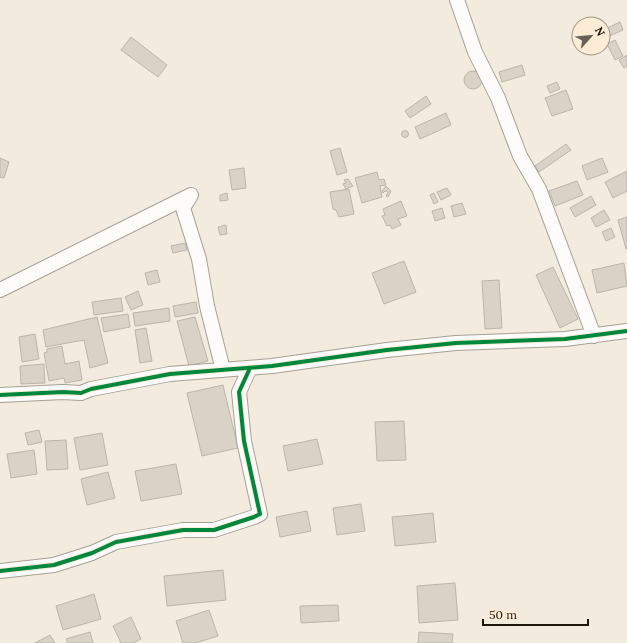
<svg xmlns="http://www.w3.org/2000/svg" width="627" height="643" viewBox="0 0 627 643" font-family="Lora,serif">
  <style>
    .building { fill: #d9d2c7; stroke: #bcb5aa }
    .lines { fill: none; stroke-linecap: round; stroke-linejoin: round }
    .street-casing { stroke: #a7a095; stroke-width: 16 }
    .street { stroke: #fdfcfa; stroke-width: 14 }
    .cycleway-casing { stroke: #fcecd5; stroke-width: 6 }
    .cycleway { stroke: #00873e; stroke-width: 4 }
  </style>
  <rect width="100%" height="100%" fill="#f3ebde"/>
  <path class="building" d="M620 22 623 30 607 37 603 30Z
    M131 37 167 65 158 77 121 50Z
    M615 40 623 56 615 60 607 44Z
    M627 55V66L624 68 619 60Z
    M522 65 525 75 502 82 499 72Z
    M464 80a9 9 0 1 1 18 0a9 9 0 1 1-18 0Z
    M557 82 560 89 550 93 547 86Z
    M566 90 573 109 552 116 545 98Z
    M426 96 431 104 410 118 405 111Z
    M446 113 451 125 420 139 415 127Z
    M401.5 134a3.5 3.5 0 1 1 7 0a3.5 3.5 0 1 1-7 0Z
    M566 144 571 150 539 172 535 166Z
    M340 148 347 172 337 175 330 151Z
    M0 158 9 162 4 178 0 177Z
    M602 158 608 172 587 180 582 166Z
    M244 168 246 188 232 190 229 170Z
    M627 171V191L613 198 605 182Z
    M377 172 379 180 384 179 386 185 380 186 382 197 362 203 355 178Z
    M348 179 353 186 346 189 343 184 346 183 344 180Z
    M577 181 583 195 555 206 549 191Z
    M386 186 391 191 388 197 386 196 388 192 385 191 383 193 382 191Z
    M447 188 451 195 441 200 437 192Z
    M349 189 354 214 339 217 336 210 333 209 330 192Z
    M227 193 228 200 220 201V195Z
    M434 193 438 202 434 204 430 195Z
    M591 196 596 205 575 217 570 208Z
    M401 201 407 216 398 219 401 225 392 229 390 225 387 226 382 216 385 215 383 209Z
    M462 203 466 214 454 217 451 206Z
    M442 208 445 218 435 221 432 211Z
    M604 210 610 220 596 227 591 218Z
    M627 217V249H626L618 220Z
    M226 225 227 234 220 235 218 227Z
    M611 228 615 237 606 241 602 232Z
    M185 243 187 250 173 253 171 246Z
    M404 261 416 292 384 304 372 273Z
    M624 263 627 286 597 293 592 270Z
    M553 267 578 319 560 328 536 275Z
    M157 270 160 282 148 285 145 273Z
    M499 280 502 328 485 329 482 281Z
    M138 291 143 305 131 310 125 297Z
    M121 298 123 311 94 315 92 302Z
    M196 302 198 313 175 317 173 306Z
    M169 308 170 321 135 326 133 313Z
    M128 314 130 327 104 332 101 318Z
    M97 317 108 363 90 368 84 340 46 347 43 330Z
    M195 317 208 361 189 366 177 321Z
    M146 328 152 361 140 363 135 330Z
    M35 334 39 359 22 362 19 337Z
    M62 346 65 364 79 361 82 380 65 383 64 378 49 381 44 353 47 352V349Z
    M44 364 45 383 21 384 20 366Z
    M223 385 238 448 202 456 187 393Z
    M404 421 406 460 377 461 375 422Z
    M39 430 42 442 28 445 25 433Z
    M102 433 108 465 80 470 74 438Z
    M317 439 323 464 288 471 283 446Z
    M66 440 68 469 47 470 45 441Z
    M34 450 37 474 11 478 7 454Z
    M176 464 182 494 141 501 135 471Z
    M108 472 115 498 87 505 81 479Z
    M361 504 365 531 337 535 333 508Z
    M307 511 311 531 280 537 276 517Z
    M433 513 436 542 395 546 392 517Z
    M223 570 226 600 167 606 164 576Z
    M455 583 458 620 419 623 417 586Z
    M94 594 101 619 63 630 56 606Z
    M338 605 339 621 301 623 300 606Z
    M209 610 218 636 195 643H183L176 621Z
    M131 617 141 639 133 643H121L113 626Z
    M90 632 93 643H68L66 639Z
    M419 632 453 634 452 643H418Z
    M50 635 55 643H35Z"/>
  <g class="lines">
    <g class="street-casing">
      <path id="street" d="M457 0 475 52 498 98 520 156 539 189 594 336
        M0 290 191 195 183 208 199 259 207 306 223 370
        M0 395 63 392 81 393 91 389 170 374 272 366 387 350 456 343 565 339 627 331
        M0 571 54 565 92 553 116 542 183 530H214L254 517 260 514 244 441 239 392 250 368"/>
    </g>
    <use href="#street" class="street"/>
    <g class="cycleway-casing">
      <path id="cycleway" d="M0 395 63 392 81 393 91 389 170 374 272 366 387 350 456 343 565 339 627 331
        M0 571 54 565 92 553 116 542 183 530H214L254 517 260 514 244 441 239 392 250 368"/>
    </g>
    <use href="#cycleway" class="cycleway"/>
  </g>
  <g transform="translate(591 36) rotate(63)"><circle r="19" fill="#fcecd5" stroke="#a29684"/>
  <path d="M0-3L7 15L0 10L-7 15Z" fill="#676155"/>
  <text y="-6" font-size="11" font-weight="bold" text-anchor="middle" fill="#1c160b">N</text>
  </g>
  <path d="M483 619v6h105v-6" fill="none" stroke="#1c160b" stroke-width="2"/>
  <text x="489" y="619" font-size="12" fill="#1c160b" stroke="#fcecd5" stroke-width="3" paint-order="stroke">50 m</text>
</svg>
